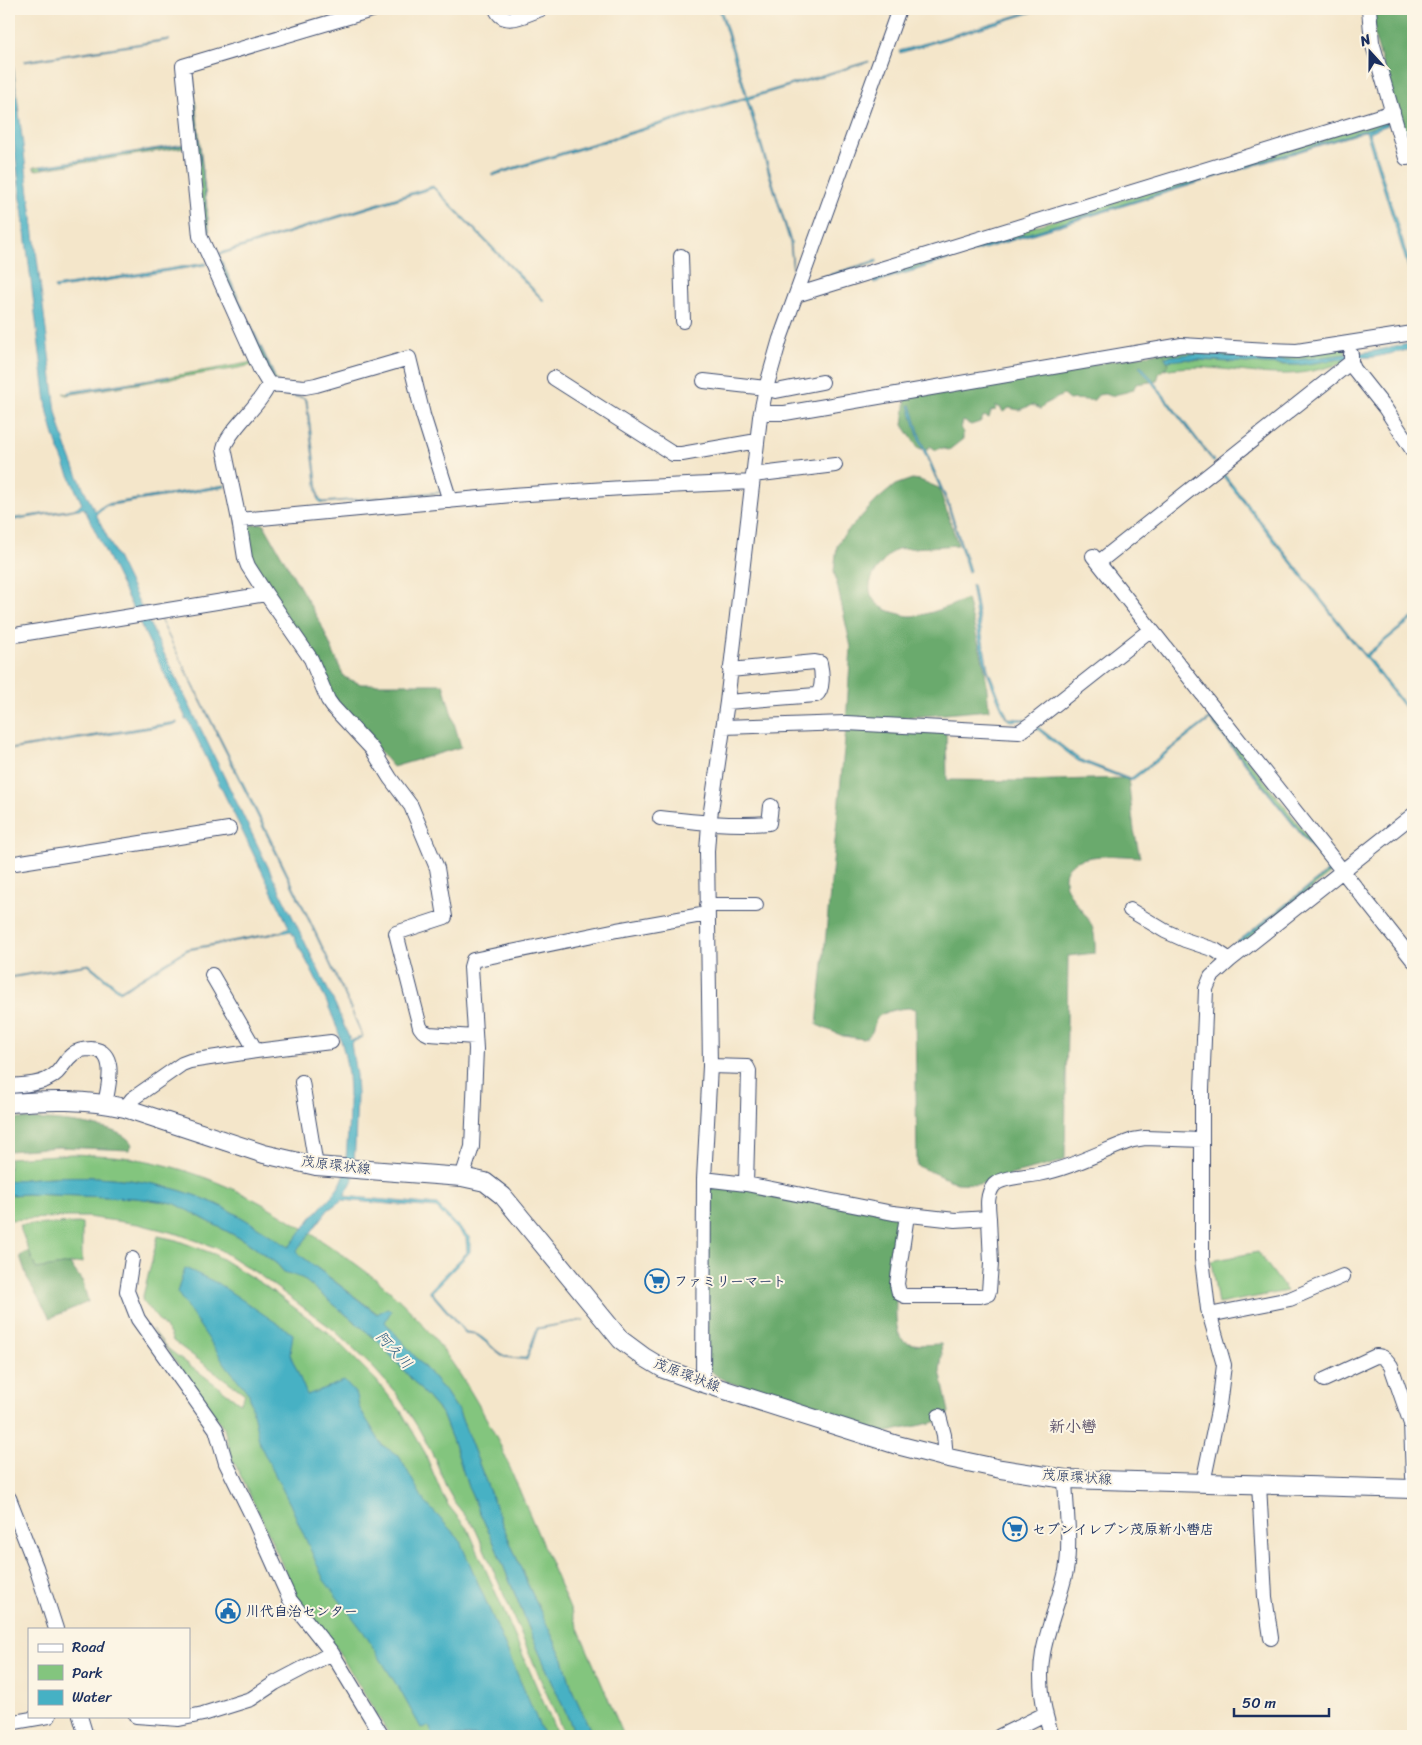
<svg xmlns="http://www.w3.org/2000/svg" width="1422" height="1745" viewBox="0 0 1422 1745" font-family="Sriracha,'Klee One',sans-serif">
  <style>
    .green { fill: #83c57e; stroke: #4f7a6e }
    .forest { fill: #6aaa6d; stroke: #426c66 }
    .water { fill: #46b1c4; stroke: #307091 }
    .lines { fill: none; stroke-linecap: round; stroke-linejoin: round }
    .minor-casing { stroke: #3c4a6e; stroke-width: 16 }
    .major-casing { stroke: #3c4a6e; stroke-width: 20 }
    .minor { stroke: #fff; stroke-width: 14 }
    .major { stroke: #fff; stroke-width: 18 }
    .labels { text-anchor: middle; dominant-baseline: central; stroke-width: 4; stroke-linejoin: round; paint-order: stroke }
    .street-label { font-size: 14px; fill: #1b2f5e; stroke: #fcf5e5 }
    .poi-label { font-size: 14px; font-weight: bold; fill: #1b2f5e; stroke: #fcf5e5; text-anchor: start }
    .water-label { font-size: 15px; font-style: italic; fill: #2a5c82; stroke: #fcf5e5 }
    .quarter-label { font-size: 16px; font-weight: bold; fill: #5e546c; stroke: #fcf5e5 }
  </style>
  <rect width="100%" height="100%" fill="#fcf5e5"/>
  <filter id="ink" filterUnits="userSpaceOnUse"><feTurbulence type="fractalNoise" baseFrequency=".02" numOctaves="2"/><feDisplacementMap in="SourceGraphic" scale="10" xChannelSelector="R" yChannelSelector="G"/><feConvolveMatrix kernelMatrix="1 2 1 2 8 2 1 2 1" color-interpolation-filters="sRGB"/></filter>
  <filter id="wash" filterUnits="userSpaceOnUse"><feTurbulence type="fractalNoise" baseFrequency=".0096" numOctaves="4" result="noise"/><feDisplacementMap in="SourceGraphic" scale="20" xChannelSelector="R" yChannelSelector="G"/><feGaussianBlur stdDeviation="1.12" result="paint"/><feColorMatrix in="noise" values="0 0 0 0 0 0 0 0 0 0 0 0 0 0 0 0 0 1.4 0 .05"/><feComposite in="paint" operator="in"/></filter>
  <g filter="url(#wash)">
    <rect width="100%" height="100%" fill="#f4e6ca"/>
    <path class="green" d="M189 69H192L210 239 274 377 277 381 273 380 205 239Z
      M1388 118 1391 122 873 281 872 276Z
      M185 145V147L37 170 34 169V167L41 166 42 168Z
      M1345 347 1346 354 1298 360H1280L1192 354 1165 357 1163 352Z
      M1347 358 1343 363C1323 369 1300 375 1279 374 1241 374 1202 362 1164 370L1169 364 1167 361 1176 359 1283 365H1299Z
      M254 362 253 365 233 369 66 395 63 393 69 394Z
      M1212 713 1331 866 1333 871 1232 953 1227 950 1331 870 1209 716Z
      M73 1154C89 1155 106 1155 123 1157 188 1165 250 1193 304 1229L289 1248C265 1232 242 1216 216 1204 153 1175 77 1172 9 1181V1158Z
      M27 1194 136 1198 174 1203 247 1242 277 1264 284 1272 302 1278 379 1342 442 1414 457 1452 468 1487 494 1543 535 1643 576 1736H565L475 1528 455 1503 447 1489 435 1459 419 1429 396 1393 368 1362 334 1330 258 1274 217 1248 178 1234 138 1224 87 1217H65L9 1220V1195Z
      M82 1223V1262L36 1269 19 1225Z
      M310 1233C339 1252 368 1271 393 1294 439 1336 470 1387 499 1442L624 1736H593L573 1692 563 1659 528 1585 501 1521 459 1412 445 1391 385 1322 388 1308 378 1314 296 1252Z
      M158 1236 176 1240 214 1254 264 1285 331 1335 376 1380 401 1411 424 1451 442 1494 448 1505 469 1531 558 1736H390L335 1646 297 1599 266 1528 232 1458 224 1428 152 1329 167 1348 240 1403 245 1394 173 1341 170 1334 142 1300Z
      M1258 1252 1287 1291 1218 1304 1211 1261Z"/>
    <path class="forest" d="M1373 9H1413V154L1409 155 1375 38Z
      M1163 352 1169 364 1159 374 1157 381 1136 384 1133 390C1126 393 1119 393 1111 396L1104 394 1098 395 1094 400C1085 401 1078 398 1069 400L1063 395 1045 404 1041 409 1032 405 1019 410 1009 408 1003 412 1001 408 996 406V410L991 411 989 418 984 416 980 422 971 425 963 421 961 429 963 432V439L949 450 940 448 936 450 930 446 927 450 918 448 903 425 906 397Z
      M912 479 920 480 939 488 958 545 897 549C891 552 887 557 883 562 860 586 868 607 900 614 903 615 908 616 911 616 927 616 952 605 967 599L985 669 989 710 846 723 851 647 834 571 837 546 842 537 876 501 895 485Z
      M263 523 321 624 344 677 361 684H443L461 747 393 767 324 686 269 591 248 550 246 526Z
      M946 727 947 780 1020 781 1128 778 1134 830 1140 857C1122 856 1066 850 1065 877 1065 881 1065 885 1067 888 1080 917 1097 914 1095 953L1068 956 1065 1159 1057 1163 1014 1174 980 1184 957 1183 917 1166 915 1009C908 1006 883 1011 878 1017 871 1026 877 1033 863 1039L843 1036 817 1025 846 729Z
      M9 1119C31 1118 125 1122 132 1145L129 1150 59 1147 9 1151Z
      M704 1179 907 1215C904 1236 886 1327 903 1340 911 1347 931 1344 941 1344L942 1355 940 1371 949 1412 945 1420 883 1433 728 1382C720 1378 713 1375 708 1366Z
      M29 1251 36 1269 70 1264 83 1282 88 1302 50 1318 28 1280 20 1256Z"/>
    <path class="water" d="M719 9H721L748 97 869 61V62L748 99 791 242 793 272 790 243 746 99 492 176V174L746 97Z
      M1038 9H1043L900 53 899 51Z
      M9 32 56 411C64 446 78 479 95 511L106 504 225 485V487L105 506 96 514 336 1006 350 1040H353L362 1036 345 996 296 894 160 619 245 787 297 893 346 996 363 1037 351 1043 356 1075 357 1095 355 1147 353 1180 344 1196 437 1205 470 1238V1252L432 1292 466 1332C485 1332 491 1351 506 1356 512 1358 520 1358 526 1358L537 1328 584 1320 538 1329 527 1360 504 1357 475 1334 465 1333 429 1291 467 1252 466 1238 436 1208 342 1200 328 1210 296 1252 377 1314 388 1308 391 1311 385 1322 445 1391 459 1412 501 1521 528 1585 563 1659 573 1692 593 1736H576L535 1643 494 1543 468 1487 457 1452 442 1414 379 1342 302 1278 284 1272 277 1264 247 1242 174 1203 136 1198 27 1194 9 1195V1181C76 1172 153 1175 216 1204 242 1216 265 1232 289 1247 300 1234 309 1219 321 1207 332 1195 341 1188 345 1172 347 1141 351 1108 348 1076 343 1024 314 977 291 931L188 950 120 992 88 965 9 978V977L89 964 121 990 187 949 280 932 289 927 188 720H185V716L84 508 9 521V519L74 509 82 504C67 471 52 439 46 402L9 103Z
      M169 39 170 40 24 62V61Z
      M191 71 210 238 217 254 433 186 545 301 544 302 433 188 219 255 275 377 274 378 210 239Z
      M1387 123 1388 125 1369 132 1413 275V284L1366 131 874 283 873 281Z
      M185 144V145L41 168V166Z
      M877 260V262L819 280 818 278Z
      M206 263V265L55 289 54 287Z
      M1413 343V349L1375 357 1347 358 1299 365 1267 364 1187 359 1167 361 1165 357 1192 354 1280 360H1298L1374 351Z
      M1141 365 1215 462 1214 463 1139 366Z
      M169 376 170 377 68 394V392Z
      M277 393 303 397 307 400 319 498 323 502 439 492V493L322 503 318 500 306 401 303 398 277 394Z
      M909 405H911L922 442 948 502 970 571 968 572 947 503 920 443Z
      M1224 474 1365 655 1413 617V619L1367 656 1413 716V719L1222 475Z
      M971 585H973L988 669 1008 718 1025 719V720L1010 721 1006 718C999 702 991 685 986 668 978 641 976 612 971 585Z
      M1210 718 1331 870 1228 952 1227 950 1329 870 1210 720 1131 781 1078 761 1036 728 1038 727 1079 759 1130 779Z
      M177 722V724L9 750V749Z
      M185 1268 217 1283 293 1334 290 1354 307 1395 344 1381 357 1395 359 1407 382 1445 399 1456 424 1501 459 1539 544 1736H433L429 1726 421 1728 401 1692 363 1631 324 1580 290 1504 260 1445 249 1394 226 1365 177 1292Z"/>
  </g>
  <g filter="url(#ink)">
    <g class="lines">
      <g class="minor-casing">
        <path id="minor" d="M375 9 183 66 200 236 260 369 269 384 305 387 316 385 409 358 423 415 450 501
          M496 9C504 28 526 14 541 9
          M1369 9 1372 42 1406 158 1413 157
          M681 256 683 321
          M796 295 1393 112
          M1351 354V362L1354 369 1385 408 1413 451
          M554 378 673 454H682L757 441
          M704 381 766 388 776 391 822 382
          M761 413H785L1182 345 1269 350 1297 351 1413 333
          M753 475 835 465
          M239 520 512 495 623 488 752 482
          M1093 556 1413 960
          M1099 562 1351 362
          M266 594 311 659 328 700 333 707 372 749 390 778 411 806 437 868 445 917 396 933 420 1027 423 1031 429 1034 475 1037
          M9 636 266 594 248 566 245 558 239 520 224 448C228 430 260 406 269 384
          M727 702 816 695C824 690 822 672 820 663L815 662 730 670
          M723 727 846 723 1019 732 1032 723 1150 630
          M660 818C696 822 732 826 769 823L771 806
          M9 864 229 829
          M707 905H756
          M1130 910 1165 931 1185 940 1215 950 1230 960
          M256 1051 331 1042
          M302 1082 316 1166
          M9 1086C21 1085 35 1085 46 1080 63 1072 61 1063 73 1054 78 1050 85 1049 91 1049 119 1050 108 1088 105 1104
          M125 1108 132 1099 182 1064 190 1061 256 1051 212 975
          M462 1177 472 1147 476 1049 471 967 473 960 617 930 707 914
          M704 1179 746 1184 749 1071 747 1067 710 1066
          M746 1184 893 1213 955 1220 989 1218C988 1207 986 1195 994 1185 1002 1177 1028 1176 1039 1174 1071 1168 1102 1151 1133 1140L1145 1138 1202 1140
          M907 1215 897 1284 899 1293 905 1296H980L988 1294 989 1291 991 1264 989 1218
          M132 1259 127 1291 138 1319 216 1429 226 1463 255 1522 290 1600 332 1653 382 1736
          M1209 1315 1290 1299 1343 1276
          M1324 1380 1376 1356C1384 1356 1386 1359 1391 1366L1411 1424 1413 1477
          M703 1383 704 1179 710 1066 707 851 709 824 727 702 760 417 766 388 780 339 899 9
          M939 1416 944 1435 946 1458
          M1203 1483 1219 1406 1224 1365 1208 1309 1202 1259V1090L1206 989 1211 977 1230 960 1413 815
          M1259 1484 1265 1597 1271 1638
          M9 1498 36 1567 56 1629
          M80 1716 86 1736
          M136 1716 179 1719 203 1714 251 1699 275 1683 332 1653
          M9 1723 49 1716
          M1000 1736 1045 1714
          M1052 1736C1043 1711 1038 1680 1043 1653 1048 1625 1060 1599 1066 1571 1071 1543 1066 1508 1065 1479"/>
      </g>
      <g class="major-casing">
        <path id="major" d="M9 1103C48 1100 86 1099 125 1108L264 1154 316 1166 462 1177 485 1182 503 1196 621 1340 644 1357 664 1369 703 1383 897 1445 944 1457 1001 1469 1065 1479 1413 1489"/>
      </g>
      <use href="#minor" class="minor"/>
      <use href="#major" class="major"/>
    </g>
  </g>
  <defs>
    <g id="supermarket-ring" transform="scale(1.25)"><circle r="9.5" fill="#fcf5e5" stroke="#1f6fb2" stroke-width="1.5"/><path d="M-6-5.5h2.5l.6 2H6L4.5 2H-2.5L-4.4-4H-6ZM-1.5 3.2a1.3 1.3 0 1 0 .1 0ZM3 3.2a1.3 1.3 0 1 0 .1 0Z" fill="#1f6fb2"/></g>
    <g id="civic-ring" transform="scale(1.25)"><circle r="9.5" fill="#fcf5e5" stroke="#1f6fb2" stroke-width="1.5"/><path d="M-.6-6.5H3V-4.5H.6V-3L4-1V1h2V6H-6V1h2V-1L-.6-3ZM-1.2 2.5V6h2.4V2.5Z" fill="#1f6fb2"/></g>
  </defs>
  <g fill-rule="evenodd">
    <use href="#supermarket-ring" x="657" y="1281"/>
    <use href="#supermarket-ring" x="1015" y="1529"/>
    <use href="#civic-ring" x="228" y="1611"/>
  </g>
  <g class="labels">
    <g class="street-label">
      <text transform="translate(336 1165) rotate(7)">茂原環状線</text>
      <text transform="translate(687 1375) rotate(21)">茂原環状線</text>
      <text transform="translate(1077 1477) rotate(4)">茂原環状線</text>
    </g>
    <g class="poi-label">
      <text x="674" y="1281">ファミリーマート</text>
      <text x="1032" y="1529">セブンイレブン茂原新小轡店</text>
      <text x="246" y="1611">川代自治センター</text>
    </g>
    <g class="water-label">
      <text transform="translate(394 1350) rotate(47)">阿久川</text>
    </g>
    <g class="quarter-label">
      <text x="1073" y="1426">新小轡</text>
    </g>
  </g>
  <rect width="1422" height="1745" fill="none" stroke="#fcf5e5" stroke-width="30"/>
  <rect x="28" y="1628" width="162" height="90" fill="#fcf5e5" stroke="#a2a6af"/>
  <rect x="38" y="1644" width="25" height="8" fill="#ffffff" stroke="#a2a6af"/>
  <text x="72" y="1652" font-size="15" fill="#1b2f5e">Road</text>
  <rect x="38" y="1665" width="25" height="15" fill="#83c57e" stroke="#a2a6af"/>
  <text x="72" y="1678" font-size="15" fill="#1b2f5e">Park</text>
  <rect x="38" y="1690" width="25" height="15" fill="#46b1c4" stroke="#a2a6af"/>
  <text x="72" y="1702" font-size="15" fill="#1b2f5e">Water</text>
  <g transform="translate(1370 52) rotate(339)" stroke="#fcf5e5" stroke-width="4" paint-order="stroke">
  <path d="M0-4L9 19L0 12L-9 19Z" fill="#1b2f5e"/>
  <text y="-8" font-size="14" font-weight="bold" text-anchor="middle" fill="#1b2f5e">N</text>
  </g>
  <path d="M1234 1708v8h95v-8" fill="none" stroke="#1b2f5e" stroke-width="2.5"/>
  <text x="1242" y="1708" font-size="15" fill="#1b2f5e" stroke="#fcf5e5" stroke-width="4" paint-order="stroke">50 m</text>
</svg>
